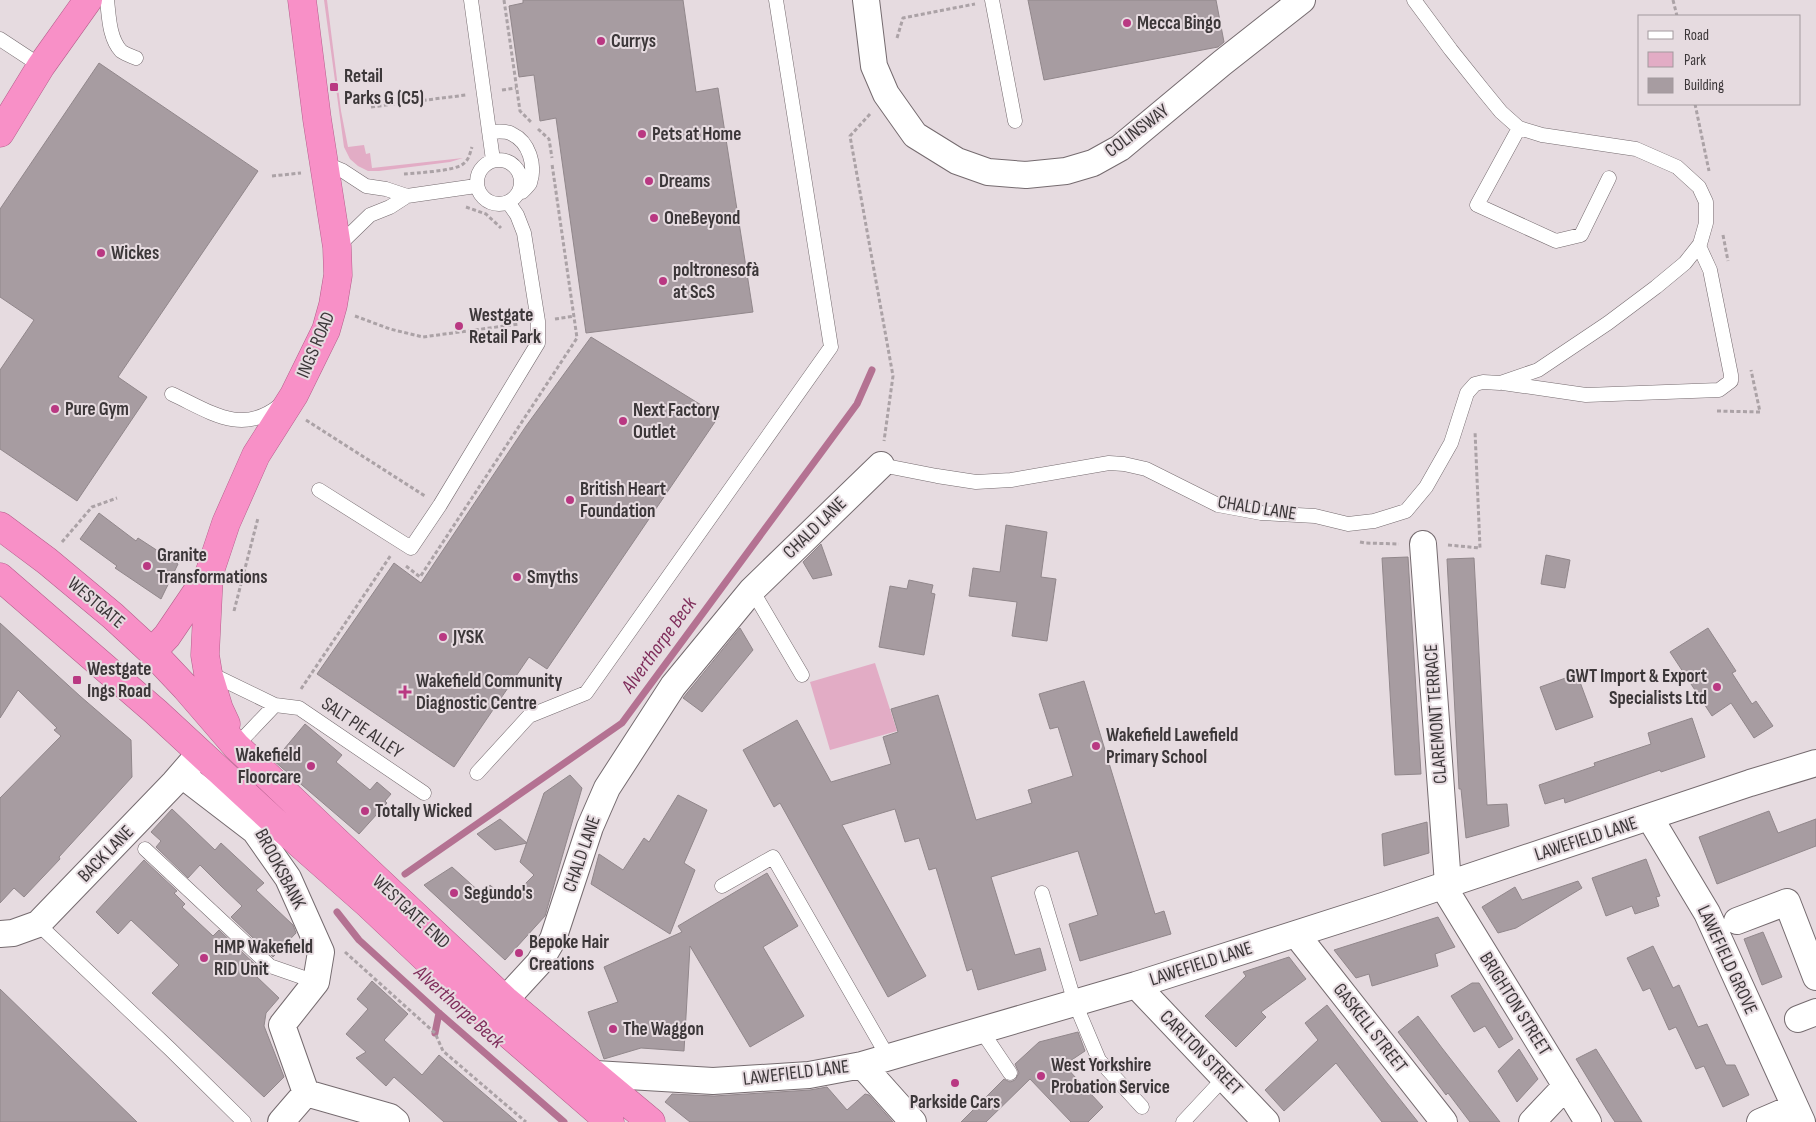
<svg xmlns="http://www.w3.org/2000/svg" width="1816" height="1122" viewBox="0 0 1816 1122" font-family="'Sofia Sans Condensed',sans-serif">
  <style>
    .green { fill: #e2acc5 }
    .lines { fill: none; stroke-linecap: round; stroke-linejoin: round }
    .stream { stroke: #b47292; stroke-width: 7 }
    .building { fill: #a79ca1; stroke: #91878b }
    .service-casing { stroke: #756b6f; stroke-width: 15 }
    .minor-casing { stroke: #756b6f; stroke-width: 28 }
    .trunk-casing { stroke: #b55f8c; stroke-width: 29 }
    .path { stroke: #aba2a6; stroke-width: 3; stroke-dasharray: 4 2.5; stroke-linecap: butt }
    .service { stroke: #fff; stroke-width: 14 }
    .minor { stroke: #fff; stroke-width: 26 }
    .trunk { stroke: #f890c7; stroke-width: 28 }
    .poi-dot { fill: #b93882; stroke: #e6dbe0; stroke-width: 2 }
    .labels { text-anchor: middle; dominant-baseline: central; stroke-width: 4; stroke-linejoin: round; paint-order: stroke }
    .poi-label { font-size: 19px; font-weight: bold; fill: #3c3739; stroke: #e6dbe0; text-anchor: start }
    .street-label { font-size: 19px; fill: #3c3739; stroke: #e6dbe0 }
    .water-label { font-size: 20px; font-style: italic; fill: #802f5c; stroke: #e6dbe0 }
  </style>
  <rect width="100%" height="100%" fill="#e6dbe0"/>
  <path class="green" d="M324 0H327L341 111 348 147 364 145 366 154 370 153 372 168 463 158 450 162 379 171H368L358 166 350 159 344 147Z
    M875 663 897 731 830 750 810 682Z"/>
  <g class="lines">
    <path class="stream" d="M405 874 622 723 857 404 872 370
      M337 912 359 940 439 1013 564 1122
      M435 1033 439 1013"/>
  </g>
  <path class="building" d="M523 0H683L696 92 718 88 753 312 586 333 556 118 540 121 534 75 519 77 509 6 523 3Z
    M1028 0H1216L1224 42 1218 47 1044 80Z
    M99 63 258 171 118 377 147 397 77 501 0 449V370L34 320 0 297V209Z
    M591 337 719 416 547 669 529 657 454 767 317 674 394 563 421 583 526 426Z
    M99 513 136 541 138 538 178 564 161 599 115 568 117 566 80 539Z
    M1006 525 1047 532 1041 577 1056 579 1047 641 1012 636 1017 602 969 596 973 568 1000 572Z
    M821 544 832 575 813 579 803 562Z
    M1546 555 1570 560 1565 588 1541 584Z
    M1408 557 1421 774 1395 775 1382 558Z
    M1474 558 1487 805 1507 804 1509 826 1466 838 1461 789H1459L1447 559Z
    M909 580 933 585 931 593 935 594 924 655 879 647 890 586 907 589Z
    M0 623 80 696 131 740 132 777 59 857 60 859 24 897 14 888 0 903V798L61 736 54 730 57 728 18 690 0 718Z
    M740 628 753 650 702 712 683 698Z
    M1708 628 1736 671 1732 673 1752 704 1756 701 1773 726 1754 738 1731 703 1712 716 1670 652Z
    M1577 674 1593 717 1556 730 1540 687Z
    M1084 681 1155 914 1164 911 1171 934 1080 961 1069 924 1098 915 1078 851 991 877 1015 955 1040 948 1046 970 978 990 972 969 967 971 936 868 929 870 919 838 905 842 895 809 842 825 926 976 888 997 780 803 774 807 743 750 797 720 831 782 891 764 883 737 898 732 891 709 938 695 976 820 1032 803 1028 790 1073 776 1058 727 1050 729 1039 694Z
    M1692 718 1705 757 1661 772 1660 770 1565 803 1564 798 1545 804 1539 785 1595 766 1594 763 1651 744 1648 733Z
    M305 724 342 755 336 762 370 790 377 782 391 794 385 801 387 803 359 834 274 761Z
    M570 775 582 788 545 916 505 960 424 885 452 867 482 894 490 885 508 901 534 875 520 862 544 793Z
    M678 795 707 810 684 863 695 870 670 934 591 884 599 854 623 870 644 838 649 842Z
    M172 809 215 850 221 843 264 883 256 890 293 925 296 933 273 957 231 917 242 906 221 886 200 865 188 878 156 847 161 841 151 832Z
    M1769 811 1778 833 1816 819V846L1717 884 1699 837Z
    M500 819 527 843 495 850 477 834Z
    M1427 822 1429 853 1384 866 1382 834Z
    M1646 859 1660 896 1656 897 1659 906 1635 914 1632 906 1606 916 1592 878Z
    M144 860 177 891 174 893 185 904 182 907 213 936 219 930 261 970 256 976 279 998 266 1013 264 1026 284 1077 264 1097 152 993 179 965 131 920 118 934 96 912Z
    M767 873 798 926 763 947 804 1016 750 1047 690 946 684 1051 641 1048 604 1059 588 1012 618 1002 604 967 682 932 678 926Z
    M1578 881 1582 888 1516 928 1498 933 1482 907 1515 887 1522 900Z
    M1438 917 1455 947 1435 954 1438 966 1372 986 1369 974 1356 978 1334 950Z
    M1763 932 1782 977 1762 985 1744 939Z
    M1653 946 1673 988 1679 985 1698 1027 1707 1024 1726 1065H1735L1749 1095 1723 1107 1704 1066 1696 1069 1676 1027 1669 1030 1650 988 1643 991 1627 958Z
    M1289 957 1306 979 1261 1012 1266 1017 1236 1047 1205 1016 1246 976 1243 972Z
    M372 981 408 1014 384 1040 422 1075 439 1055 517 1122H444L394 1077 386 1086 356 1058 366 1052 346 1034 368 1009 357 999Z
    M1472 983H1479L1513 1039 1499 1048 1485 1026 1474 1032 1451 996Z
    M0 989 137 1122H0Z
    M1327 1005 1387 1083 1418 1122H1382L1336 1063 1284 1111 1265 1090 1318 1040 1305 1023Z
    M1418 1016 1442 1048 1500 1122H1470L1448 1093 1446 1095 1434 1079 1398 1032Z
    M1078 1032 1085 1051 1064 1065 1103 1107 1088 1122H1071L1030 1079 986 1122H961L1004 1079 1010 1082 1015 1080 1019 1073 1015 1064 1039 1042Z
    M1519 1049 1538 1079 1517 1102 1498 1071Z
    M1596 1049 1618 1084 1642 1122H1615L1607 1110 1576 1059Z
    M827 1087 847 1110 865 1094 869 1095 893 1122H690L665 1102 672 1094 714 1096 810 1090Z"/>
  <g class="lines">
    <g class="service-casing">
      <path id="service" d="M107 0C109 16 109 38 121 51 125 54 131 56 136 58
        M471 0 493 160
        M992 0 1015 121
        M0 39 41 66
        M1519 128 1477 205 1556 241 1581 235 1609 178
        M489 132C497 132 505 130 512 134 529 142 536 165 530 183 528 186 525 189 522 192
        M477 182a22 22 0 1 1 44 0a22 22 0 1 1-44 0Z
        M324 163 343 171 366 186 386 189 407 196 390 207 370 215 337 247
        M407 196 476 186
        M1503 383 1586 395 1719 390 1731 381V375L1710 270 1699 246
        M172 394C209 411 241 436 279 406
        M881 465 937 476 976 482 1011 480 1109 463 1124 464 1146 469 1218 505 1261 513 1315 516 1348 524 1374 521 1406 511 1426 487 1451 443 1467 393 1475 384 1483 382 1500 383 1538 370 1608 323 1656 287 1685 263 1700 244 1706 223V202L1699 187 1677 167 1636 149 1542 135 1519 128 1501 112 1483 90 1451 50 1414 0
        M319 490 411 548 440 505 538 343V321L524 233 517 215 508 202
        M752 590 802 675
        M209 673 275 705 299 708 424 793
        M236 746 275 705
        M477 773 529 716 586 693 831 347 776 0
        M145 849 270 966 316 982
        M722 886 773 857 888 1057
        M1042 893 1075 1003 1099 1060 1142 1107
        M38 924 170 1049 244 1122
        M981 1030 1010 1073
        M1183 1122 1224 1078"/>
    </g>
    <g class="minor-casing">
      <path id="minor" d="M866 0 874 66 886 94 915 135 957 161 988 172 1026 175 1066 171 1093 163 1120 148 1222 63 1302 0
        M1423 544 1448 884
        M182 775 255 831
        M256 805 255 831 288 878 321 952 316 982 282 1025 306 1093
        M1650 818 1707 913 1802 1122
        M1443 886 1588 1122
        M1737 921 1787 902 1816 977
        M0 934 13 933 38 924 174 783 200 753
        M1296 934 1444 1122
        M1136 985 1266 1122
        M505 1000 539 963 553 939 590 827 607 788 673 686 752 590 881 465
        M1798 1019 1816 1012
        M862 1065 913 1122
        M587 1084 595 1074 713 1081 809 1075 862 1065 1136 985 1383 906 1750 783 1816 763
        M306 1093 390 1117 396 1122
        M281 1122 306 1093
        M1532 1122 1566 1086
        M1760 1122 1795 1107"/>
    </g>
    <g class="trunk-casing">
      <path id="trunk" d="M0 133 41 66 88 0
        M0 526 47 561 113 616 152 652 186 688 236 746 319 825 505 1000 651 1122
        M209 574 205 655 208 673 219 709 226 724
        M0 577 156 712 275 822 369 905 474 1004 610 1122
        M152 652 167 636 209 574 226 523 256 455 294 395 326 330 333 305 338 275 337 247 317 119 302 0"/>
    </g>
    <path class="path" d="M504 0 520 111 532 123
      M1673 0 1677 16
      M897 38 903 18 975 4
      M502 90 516 88
      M1695 104 1709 171
      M371 107 466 95
      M870 114 850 136 893 376 884 441
      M538 129 549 139 552 158
      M404 174C416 173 455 171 463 164 469 160 470 153 472 147
      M272 176 301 173
      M466 207 486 214 501 228
      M1723 235 1728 261
      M355 316 390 329 423 337 519 324
      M555 319 575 316
      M1717 411 1760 412 1751 370
      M306 420 425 496
      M62 542 92 507 117 498
      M1360 542 1365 543 1399 544
      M1448 545 1480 548 1475 431
      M406 566 420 577 577 338 552 164
      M234 611 258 518
      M301 689 391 555
      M345 952 435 1033 443 1051 526 1122"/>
    <use href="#service" class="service"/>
    <use href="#minor" class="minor"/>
    <use href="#trunk" class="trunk"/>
  </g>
  <g class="poi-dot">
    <circle cx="1127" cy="23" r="5"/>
    <circle cx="601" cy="41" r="5"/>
    <rect x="329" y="82" width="10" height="10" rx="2.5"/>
    <circle cx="642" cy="134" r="5"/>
    <circle cx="649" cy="181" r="5"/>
    <circle cx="654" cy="218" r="5"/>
    <circle cx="101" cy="253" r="5"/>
    <circle cx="663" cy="281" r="5"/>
    <circle cx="459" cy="326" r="5"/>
    <circle cx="55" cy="409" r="5"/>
    <circle cx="623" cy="421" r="5"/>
    <circle cx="570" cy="500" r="5"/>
    <circle cx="147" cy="566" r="5"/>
    <circle cx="517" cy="577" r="5"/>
    <circle cx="443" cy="637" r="5"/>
    <rect x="72" y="675" width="10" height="10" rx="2.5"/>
    <circle cx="1717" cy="687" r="5"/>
    <path d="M402.5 684.5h5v5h5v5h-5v5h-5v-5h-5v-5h5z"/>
    <circle cx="1096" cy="746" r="5"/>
    <circle cx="311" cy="766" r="5"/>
    <circle cx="365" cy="811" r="5"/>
    <circle cx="454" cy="893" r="5"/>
    <circle cx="519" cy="953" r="5"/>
    <circle cx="204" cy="958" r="5"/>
    <circle cx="613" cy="1029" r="5"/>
    <circle cx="1041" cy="1076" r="5"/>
    <circle cx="955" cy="1083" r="5"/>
  </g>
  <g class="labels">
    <g class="poi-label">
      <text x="1137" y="23">Mecca Bingo</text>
      <text x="611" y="41">Currys</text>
      <text x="344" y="76">Retail<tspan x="344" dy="22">Parks G (C5)</tspan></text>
      <text x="652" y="134">Pets at Home</text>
      <text x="659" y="181">Dreams</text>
      <text x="664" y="218">OneBeyond</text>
      <text x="111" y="253">Wickes</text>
      <text x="673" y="270">poltronesofà<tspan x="673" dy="22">at ScS</tspan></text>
      <text x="469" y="315">Westgate<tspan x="469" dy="22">Retail Park</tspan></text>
      <text x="65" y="409">Pure Gym</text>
      <text x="633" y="410">Next Factory<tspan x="633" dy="22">Outlet</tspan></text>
      <text x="580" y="489">British Heart<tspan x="580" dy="22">Foundation</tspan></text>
      <text x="157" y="555">Granite<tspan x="157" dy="22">Transformations</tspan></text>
      <text x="527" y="577">Smyths</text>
      <text x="453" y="637">JYSK</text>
      <text x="87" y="669">Westgate<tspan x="87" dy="22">Ings Road</tspan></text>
      <text x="1707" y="676" text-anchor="end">GWT Import &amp; Export<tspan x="1707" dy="22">Specialists Ltd</tspan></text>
      <text x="416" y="681">Wakefield Community<tspan x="416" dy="22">Diagnostic Centre</tspan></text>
      <text x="1106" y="735">Wakefield Lawefield<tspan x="1106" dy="22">Primary School</tspan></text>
      <text x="301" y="755" text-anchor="end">Wakefield<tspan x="301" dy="22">Floorcare</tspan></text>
      <text x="375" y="811">Totally Wicked</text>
      <text x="464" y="893">Segundo's</text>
      <text x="529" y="942">Bepoke Hair<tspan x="529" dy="22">Creations</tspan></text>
      <text x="214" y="947">HMP Wakefield<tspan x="214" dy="22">RID Unit</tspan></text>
      <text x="623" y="1029">The Waggon</text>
      <text x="1051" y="1065">West Yorkshire<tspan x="1051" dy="22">Probation Service</tspan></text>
      <text x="955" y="1102" text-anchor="middle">Parkside Cars</text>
    </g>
    <g class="street-label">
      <text transform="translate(1137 131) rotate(-37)">COLINSWAY</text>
      <text transform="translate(316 345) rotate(-67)">INGS ROAD</text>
      <text transform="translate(1257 508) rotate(9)">CHALD LANE</text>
      <text transform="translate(815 528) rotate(-44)">CHALD LANE</text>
      <text transform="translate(96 603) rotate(40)">WESTGATE</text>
      <text transform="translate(1436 714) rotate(-94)">CLAREMONT TERRACE</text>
      <text transform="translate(362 728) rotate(34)">SALT PIE ALLEY</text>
      <text transform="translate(1586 839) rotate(-18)">LAWEFIELD LANE</text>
      <text transform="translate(106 854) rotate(-46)">BACK LANE</text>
      <text transform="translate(582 854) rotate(-71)">CHALD LANE</text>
      <text transform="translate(280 869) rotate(62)">BROOKSBANK</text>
      <text transform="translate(411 912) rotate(43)">WESTGATE END</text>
      <text transform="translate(1727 960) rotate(65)">LAWEFIELD GROVE</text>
      <text transform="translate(1201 964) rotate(-18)">LAWEFIELD LANE</text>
      <text transform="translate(1515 1004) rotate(58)">BRIGHTON STREET</text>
      <text transform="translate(1370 1028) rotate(52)">GASKELL STREET</text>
      <text transform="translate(1201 1053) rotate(46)">CARLTON STREET</text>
      <text transform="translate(796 1073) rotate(-7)">LAWEFIELD LANE</text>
    </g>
    <g class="water-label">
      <text transform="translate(659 645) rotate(-54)">Alverthorpe Beck</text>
      <text transform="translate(459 1007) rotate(42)">Alverthorpe Beck</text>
    </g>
  </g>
  <rect x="1638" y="15" width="162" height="90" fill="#e6dbe0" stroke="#a2999d"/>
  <rect x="1648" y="31" width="25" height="8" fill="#ffffff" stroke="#a2999d"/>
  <text x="1684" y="40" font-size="15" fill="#3c3739">Road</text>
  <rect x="1648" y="52" width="25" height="15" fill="#e2acc5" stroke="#a2999d"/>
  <text x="1684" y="65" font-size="15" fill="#3c3739">Park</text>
  <rect x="1648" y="78" width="25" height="15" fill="#a79ca1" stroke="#a2999d"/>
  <text x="1684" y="90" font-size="15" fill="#3c3739">Building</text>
</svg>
